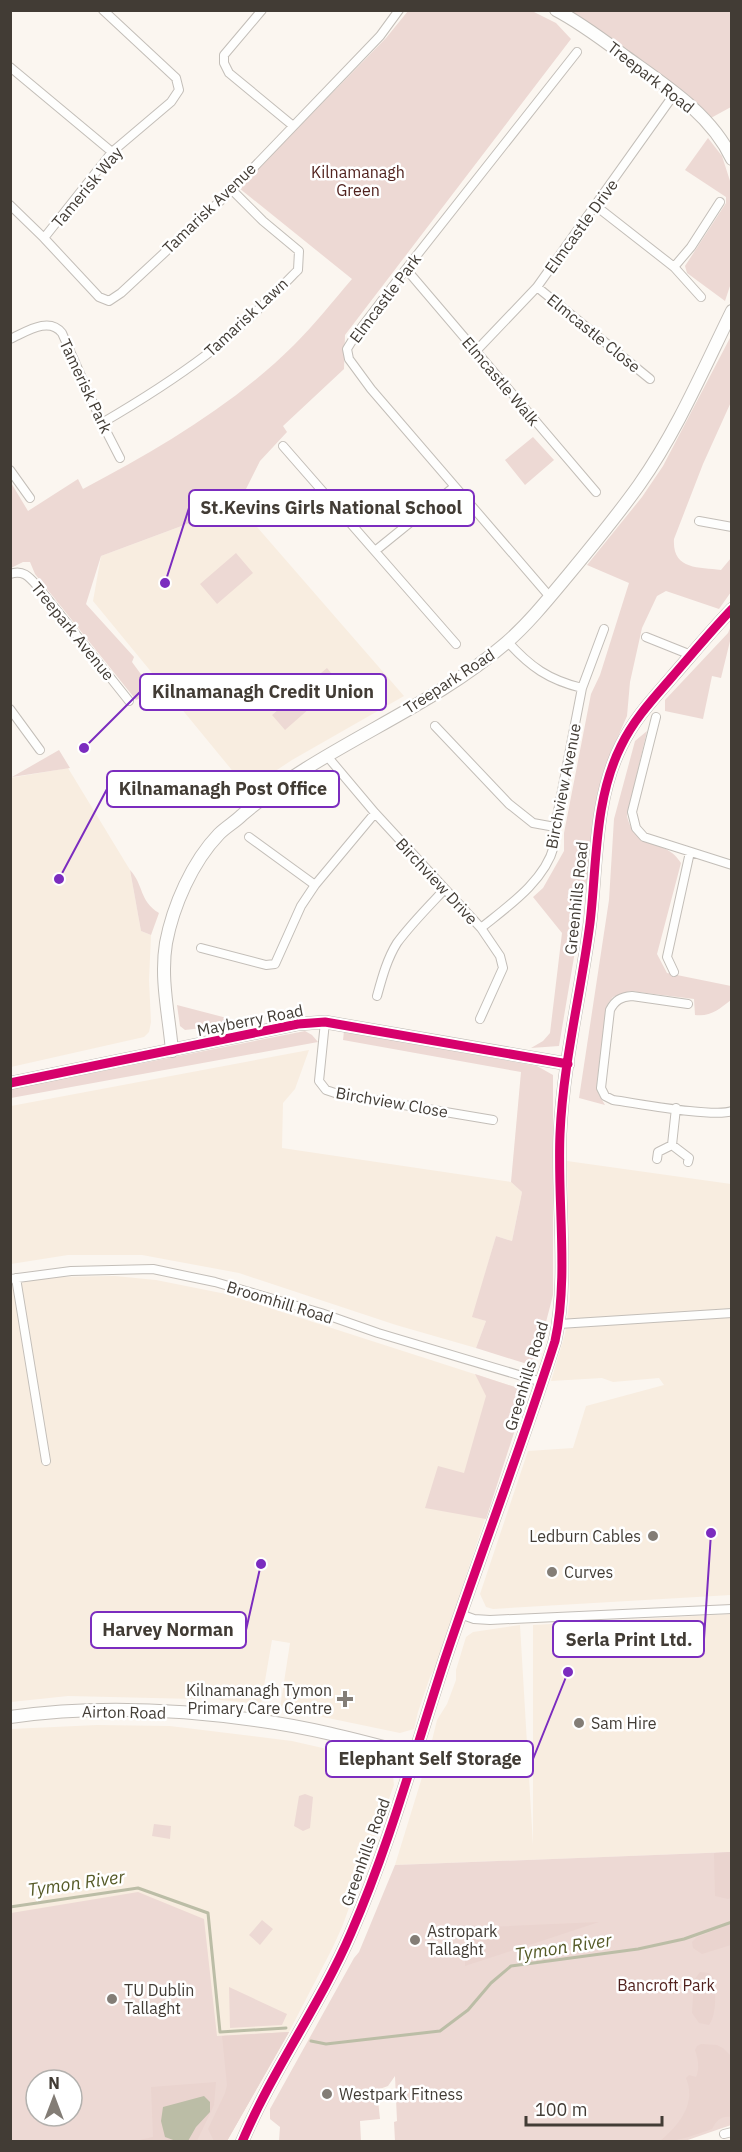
<svg xmlns="http://www.w3.org/2000/svg" width="742" height="2152" viewBox="0 0 742 2152" font-family="'IBM Plex Sans',sans-serif">
  <style>
    .built { fill: #f8ede0; fill-rule: evenodd }
    .green { fill: #edd9d4; fill-rule: evenodd }
    .forest { fill: #ead4cf }
    .water { fill: #bbbda6 }
    .lines { fill: none; stroke-linecap: round; stroke-linejoin: round }
    .stream { stroke: #bbbda6; stroke-width: 3 }
    .street-casing { stroke: #c3beb8; stroke-width: 10 }
    .secondary-casing { stroke: #c3beb8; stroke-width: 14 }
    .street { stroke: #fefefd; stroke-width: 8 }
    .secondary { stroke: #fefefd; stroke-width: 12 }
    .cycleway-casing { stroke: #fff; stroke-width: 13 }
    .cycleway { stroke: #d6006c; stroke-width: 9 }
    .poi-dot { fill: #837d76; stroke: #fff; stroke-width: 2 }
    .labels { text-anchor: middle; dominant-baseline: central; stroke-width: 5; stroke-linejoin: round; paint-order: stroke }
    .street-label { font-size: 16px; fill: #423c35; stroke: #fff }
    .park-label { font-size: 16px; fill: #51221e; stroke: #fff }
    .poi-label { font-size: 16px; fill: #423c35; stroke: #fff; text-anchor: start }
    .water-label { font-size: 18px; font-style: italic; fill: #555a27; stroke: #fff }
    .leader { fill: none; stroke: #7b2cbf; stroke-width: 2 }
    .callout-dot { fill: #7b2cbf; stroke: #fff; stroke-width: 2 }
    .callout { fill: #fff; stroke: #7b2cbf; stroke-width: 2 }
    .callout-label { font-size: 18px; text-anchor: middle; font-weight: bold; fill: #423c35 }
  </style>
  <rect width="100%" height="100%" fill="#fbf6f0"/>
  <path class="built" d="M238 505 404 696 292 760 253 786 240 780 93 601 101 556Z
    M68 768 130 870 141 931 151 935 149 980 151 1022 149 1032 144 1037 11 1067 10 778Z
    M309 1050 295 1089 283 1103 282 1148 511 1182 522 1192 512 1241 496 1236 473 1317 486 1321 476 1348 396 1325 239 1273 142 1255H68L11 1264V1106Z
    M567 1161 731 1184V1595L493 1609 486 1607 480 1594 528 1451 573 1448 586 1406 664 1385 659 1378 613 1382 602 1378 551 1381 565 1334 570 1297Z
    M115 1276 156 1280 226 1294 518 1388 524 1402 436 1666 430 1677 418 1712 414 1729 400 1733 280 1708 290 1643 272 1640 261 1704 220 1700 215 1696 201 1695 195 1699 68 1696 11 1702V1285L48 1277Z
    M731 1614V1852L395 1865 427 1761 437 1720 447 1704 456 1680V1670L466 1637 473 1632 520 1625 533 1845V1625Z
    M97 1725 170 1726 292 1741 384 1762 393 1776 394 1785 342 1927 332 1949 289 2032 227 2141 11 2142V1729ZM36 2080H72V2116H36Z"/>
  <path class="green" d="M408 11H532L556 23 571 39 345 335 344 369 283 426 287 432 260 461 238 505 101 556 86 604 134 657 132 662 159 699 153 705 144 696 136 700 35 574 30 562H23L11 568 10 481 28 511 78 479 83 489C157 450 234 405 294 345 315 324 333 301 352 279L239 188 386 38Z
    M567 11H731V107L709 119Z
    M708 138 722 156 731 184V283L725 301 687 273 685 266 726 203V197L685 170Z
    M731 336V402L703 464 674 539C672 570 698 567 721 570L731 558V592L719 609 666 591 657 596 642 628 630 682 627 716 607 762 559 1046 531 1048 543 1041 550 1033 562 933 533 897 543 888 564 851V833L591 694 600 675 629 583 587 565 642 497 663 466Z
    M533 437 554 460 525 485 505 460Z
    M236 553 253 573 217 604 200 584Z
    M731 626V637L721 678 712 676 703 719 665 711V700L728 633Z
    M327 668 340 684 311 707 298 692Z
    M297 694 310 708 285 730 272 715Z
    M647 731 627 816C636 854 665 836 681 863L657 954 667 973 731 986V1000C719 1009 711 1017 695 1015L694 999 630 991 613 997 607 1005 597 1081 598 1093 605 1105 579 1098 609 900 614 819 635 741Z
    M59 750 70 768 12 777Z
    M130 870C144 885 139 901 159 913L151 935 141 931Z
    M177 1005 246 1023 185 1030 180 1026Z
    M305 1031 312 1035 318 1042 11 1098V1089Z
    M344 1031 537 1066 553 1075V1295L537 1357 524 1363 476 1348 486 1321 472 1317 496 1236 512 1241 522 1192 511 1182 521 1072 343 1040Z
    M475 1374 518 1388 524 1402 486 1519 425 1508 438 1466 464 1473 486 1396Z
    M305 1794 313 1797 310 1828 303 1831 294 1826 299 1796Z
    M154 1824 171 1826 170 1839 152 1836Z
    M731 1852V2125L682 2142 395 2141 394 2122 397 2121 395 2076 388 2086 377 2090 380 2119 360 2121 361 2141H279L280 2127 270 2119V2109L354 1958 359 1952 395 1865Z
    M138 1892 204 1919 217 2036 289 2032 227 2141 11 2142V1913ZM36 2080H72V2116H36Z
    M262 1920 273 1929 260 1945 249 1935Z
    M229 1987 287 2014 282 2025 230 2028Z"/>
  <path class="forest" d="M731 1852V1898L728 1899 715 1896 714 1853Z
    M599 1922 465 1966V1928Z
    M731 1924V1945L702 1954 693 1948 692 1942 697 1937Z
    M700 1972 709 1973 715 1980C715 1994 717 2014 709 2025L699 2023 692 2013 694 1980Z
    M289 2032 227 2141H214L208 2129 225 2093 227 2085 222 2036Z
    M701 2044 717 2045 723 2048 731 2056V2117C721 2116 717 2120 712 2129 694 2135 678 2142 660 2141 678 2126 697 2104 686 2078L689 2075 696 2077C700 2068 698 2059 695 2050L697 2046Z
    M216 2082 214 2105 197 2141 131 2142 153 2137 151 2087Z"/>
  <path class="water" d="M204 2096 210 2102V2112L196 2127 188 2141H176L165 2137 161 2121 163 2107Z"/>
  <g class="lines">
    <path class="stream" d="M10 1907 138 1888 208 1913 220 2032 286 2028
      M311 2041 326 2044 440 2031 468 2010 491 1983 511 1966 638 1949 684 1939 732 1922"/>
    <g class="street-casing">
      <path id="street" d="M262 10 224 55V63L229 73 292 125
        M10 67 112 152
        M10 205 44 238 99 297 109 301 121 293 232 190 380 36 399 10
        M596 206 674 267 701 297
        M44 238 112 152 171 102 179 90 176 78 103 10
        M674 267 691 247 720 202
        M406 269 596 492
        M537 287 650 379
        M10 339C26 332 49 316 62 333L102 423 120 458
        M476 351 537 287 675 93
        M102 423C138 402 173 380 206 355 239 330 269 299 298 270L299 251 263 221 232 190
        M283 446 456 644
        M10 470 30 498
        M699 521 732 527
        M375 551 454 487
        M10 574C24 569 30 578 39 588L129 701
        M550 597 371 389 349 359 347 349 355 336 406 269 577 52
        M646 637 691 655
        M582 688 604 629
        M10 709 40 750
        M656 717 632 812 636 828 644 837 732 865
        M435 726 509 804 533 823 555 827
        M327 756 375 813 481 928 500 956 503 968 480 1019
        M249 837 315 885
        M481 928C507 907 545 881 554 846 555 840 555 833 555 827L582 688C549 680 530 667 507 641
        M201 948 266 965 275 964 301 906 315 885 375 813
        M674 972 667 957 690 852
        M377 996C382 978 387 959 397 943 411 924 428 907 444 890
        M688 1004 632 996C621 997 615 1000 610 1010L601 1088 605 1096 613 1100C636 1103 714 1118 732 1111
        M325 1022 319 1081 326 1090 338 1094 493 1120
        M672 1145 676 1108
        M657 1159 658 1152 672 1145 689 1158 688 1162
        M16 1278 46 1461
        M10 1279 71 1271 153 1269 215 1282 321 1313 378 1333 542 1382
        M559 1324 732 1313
        M460 1614 474 1619 490 1620 732 1609
        M724 2134 732 2132"/>
    </g>
    <g class="secondary-casing">
      <path id="secondary" d="M556 10C581 23 603 40 626 57 665 85 711 114 732 159
        M172 1051C169 1015 160 979 166 943 173 906 192 862 219 834 226 827 235 822 242 815 322 746 426 712 506 643 529 623 549 598 569 574 593 545 617 516 639 485 677 431 703 370 732 311
        M10 1083 298 1024 325 1022 568 1064
        M10 1717C93 1705 180 1709 262 1721 314 1728 364 1742 414 1755
        M242 2142C273 2069 320 2005 351 1933 390 1844 415 1750 445 1659 481 1552 521 1448 555 1341 569 1277 557 1201 560 1134 563 1063 581 993 590 923 597 864 594 800 621 746 634 719 653 699 672 677 692 654 711 631 732 609"/>
    </g>
    <use href="#street" class="street"/>
    <use href="#secondary" class="secondary"/>
    <g class="cycleway-casing">
      <path id="cycleway" d="M10 1083 298 1024 325 1022 568 1064
        M242 2142C273 2069 320 2005 351 1933 390 1844 415 1750 445 1659 481 1552 521 1448 555 1341 569 1277 557 1201 560 1134 563 1063 581 993 590 923 597 864 594 800 621 746 634 719 653 699 672 677 692 654 711 631 732 609"/>
    </g>
    <use href="#cycleway" class="cycleway"/>
  </g>
  <g class="poi-dot">
    <circle cx="653" cy="1536" r="6"/>
    <circle cx="552" cy="1572" r="6"/>
    <path d="M342 1690h6v6h6v6h-6v6h-6v-6h-6v-6h6z"/>
    <circle cx="579" cy="1723" r="6"/>
    <circle cx="415" cy="1940" r="6"/>
    <circle cx="112" cy="1999" r="6"/>
    <circle cx="327" cy="2094" r="6"/>
  </g>
  <g class="labels">
    <g class="street-label">
      <text transform="translate(651 77) rotate(38)">Treepark Road</text>
      <text transform="translate(87 187) rotate(-50)">Tamerisk Way</text>
      <text transform="translate(209 208) rotate(-44)">Tamarisk Avenue</text>
      <text transform="translate(581 226) rotate(-54)">Elmcastle Drive</text>
      <text transform="translate(385 298) rotate(-53)">Elmcastle Park</text>
      <text transform="translate(246 317) rotate(-43)">Tamarisk Lawn</text>
      <text transform="translate(594 333) rotate(39)">Elmcastle Close</text>
      <text transform="translate(501 381) rotate(50)">Elmcastle Walk</text>
      <text transform="translate(86 386) rotate(65)">Tamerisk Park</text>
      <text transform="translate(73 631) rotate(51)">Treepark Avenue</text>
      <text transform="translate(449 681) rotate(-33)">Treepark Road</text>
      <text transform="translate(563 786) rotate(-79)">Birchview Avenue</text>
      <text transform="translate(437 881) rotate(47)">Birchview Drive</text>
      <text transform="translate(576 898) rotate(-84)">Greenhills Road</text>
      <text transform="translate(250 1020) rotate(-11)">Mayberry Road</text>
      <text transform="translate(392 1102) rotate(10)">Birchview Close</text>
      <text transform="translate(280 1302) rotate(17)">Broomhill Road</text>
      <text transform="translate(526 1376) rotate(-73)">Greenhills Road</text>
      <text transform="translate(124 1712) rotate(1)">Airton Road</text>
      <text transform="translate(365 1852) rotate(-70)">Greenhills Road</text>
    </g>
    <g class="park-label">
      <text x="358" y="172">Kilnamanagh<tspan x="358" dy="18">Green</tspan></text>
      <text x="666" y="1985">Bancroft Park</text>
    </g>
    <g class="poi-label">
      <text x="641" y="1536" text-anchor="end">Ledburn Cables</text>
      <text x="564" y="1572">Curves</text>
      <text x="332" y="1690" text-anchor="end">Kilnamanagh Tymon<tspan x="332" dy="18">Primary Care Centre</tspan></text>
      <text x="591" y="1723">Sam Hire</text>
      <text x="427" y="1931">Astropark<tspan x="427" dy="18">Tallaght</tspan></text>
      <text x="124" y="1990">TU Dublin<tspan x="124" dy="18">Tallaght</tspan></text>
      <text x="339" y="2094">Westpark Fitness</text>
    </g>
    <g class="water-label">
      <text transform="translate(76 1883) rotate(-8)">Tymon River</text>
      <text transform="translate(563 1947) rotate(-9)">Tymon River</text>
    </g>
  </g>
  <path class="leader" d="M165 583L189 508M84 748L140 692M59 879L107 789M261 1564L246 1630M711 1533L704 1639M568 1672L533 1759"/>
  <g class="callout-dot">
    <circle cx="165" cy="583" r="6"/>
    <circle cx="84" cy="748" r="6"/>
    <circle cx="59" cy="879" r="6"/>
    <circle cx="261" cy="1564" r="6"/>
    <circle cx="711" cy="1533" r="6"/>
    <circle cx="568" cy="1672" r="6"/>
  </g>
  <g class="callout">
    <rect x="189" y="490" width="285" height="36" rx="6"/>
    <rect x="140" y="674" width="246" height="36" rx="6"/>
    <rect x="107" y="771" width="232" height="36" rx="6"/>
    <rect x="91" y="1612" width="155" height="36" rx="6"/>
    <rect x="553" y="1621" width="151" height="36" rx="6"/>
    <rect x="326" y="1741" width="207" height="36" rx="6"/>
  </g>
  <g class="callout-label">
    <text x="331" y="514">St.Kevins Girls National School</text>
    <text x="263" y="698">Kilnamanagh Credit Union</text>
    <text x="223" y="795">Kilnamanagh Post Office</text>
    <text x="168" y="1636">Harvey Norman</text>
    <text x="629" y="1646">Serla Print Ltd.</text>
    <text x="430" y="1765">Elephant Self Storage</text>
  </g>
  <rect width="742" height="2152" fill="none" stroke="#423c35" stroke-width="24"/>
  <g transform="translate(54 2098)"><circle r="28" fill="#ffffff" stroke="#b3b1ae" stroke-width="1.5"/>
  <path d="M0-4.5L10 22L0 15L-10 22Z" fill="#837d76"/>
  <text y="-9" font-size="16" font-weight="bold" text-anchor="middle" fill="#423c35">N</text>
  </g>
  <path d="M526 2116v9h136v-9" fill="none" stroke="#423c35" stroke-width="3"/>
  <text x="535" y="2116" font-size="18" fill="#423c35" stroke="#ffffff" stroke-width="4.5" paint-order="stroke">100 m</text>
</svg>
